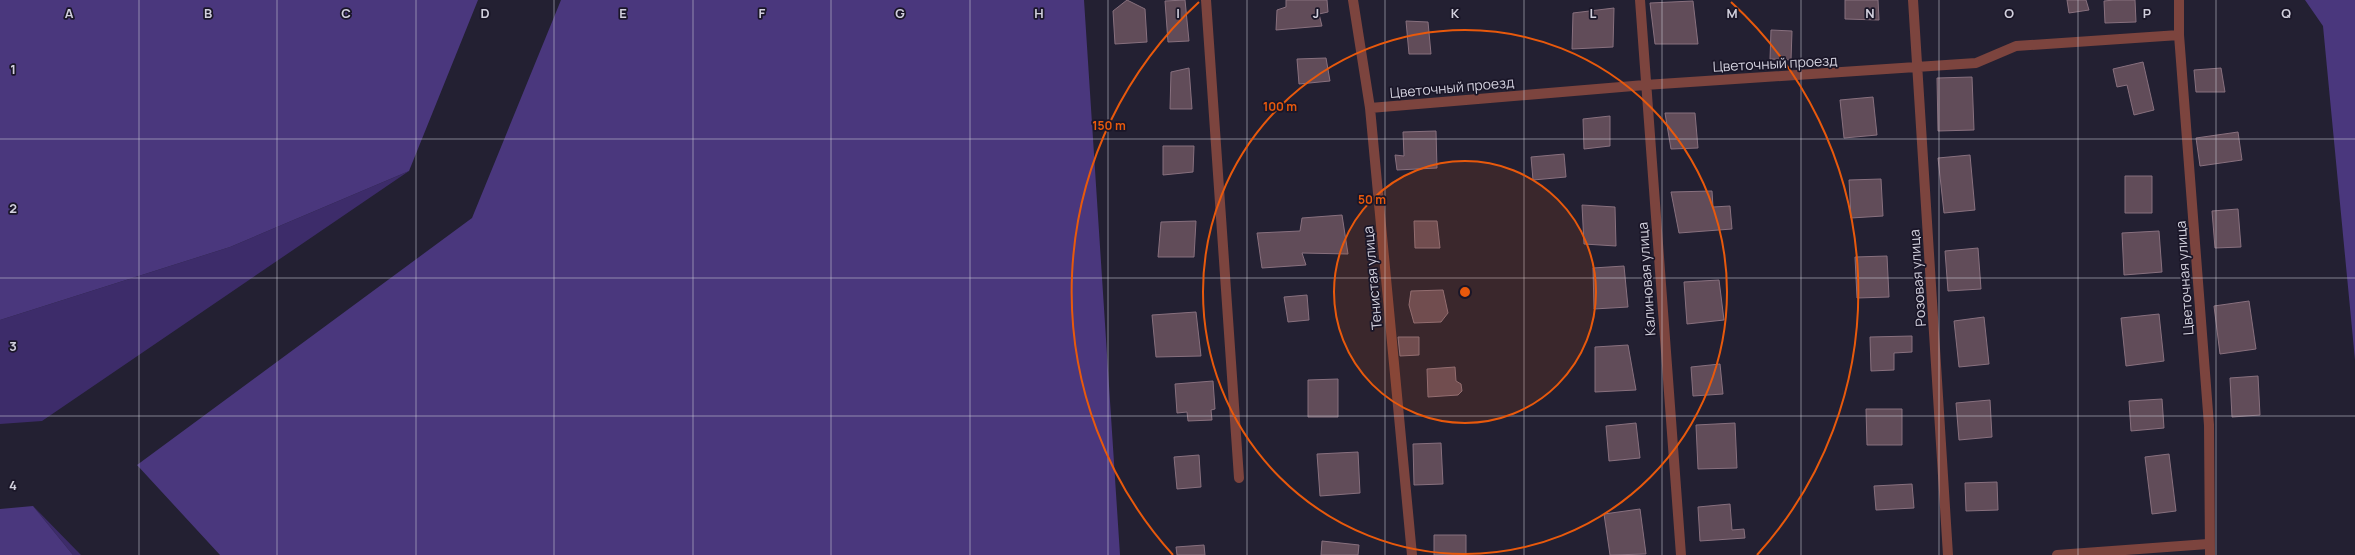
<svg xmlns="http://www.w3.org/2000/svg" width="2355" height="555" viewBox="0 0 2355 555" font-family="Manrope,sans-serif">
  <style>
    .green { fill: #3d2c6a }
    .forest { fill: #4a377d }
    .building { fill: #614c59; stroke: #88707e }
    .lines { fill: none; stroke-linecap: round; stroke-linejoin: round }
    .street { stroke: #7c443e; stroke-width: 10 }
    .grid { fill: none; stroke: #d2d0dd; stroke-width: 1; stroke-opacity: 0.55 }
    .ring { fill: none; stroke: #e8590c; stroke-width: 2 }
    .labels { text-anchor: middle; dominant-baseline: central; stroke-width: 3.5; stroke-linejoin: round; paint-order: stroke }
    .street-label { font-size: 14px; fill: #d2d0dd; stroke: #1a1628 }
    .grid-label { font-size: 13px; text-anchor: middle; font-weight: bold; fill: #d2d0dd; stroke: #1a1628; stroke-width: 3.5; stroke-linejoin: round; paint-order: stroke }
    .centre { fill: #e8590c; stroke: #1a1628; stroke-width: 2 }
    .ring-label { font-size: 12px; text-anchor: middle; font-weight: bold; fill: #e8590c; stroke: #1a1628; stroke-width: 3.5; stroke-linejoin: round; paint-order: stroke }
  </style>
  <rect width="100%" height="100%" fill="#232032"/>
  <path class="green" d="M409 171 42 421 0 424V320L230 247Z
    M33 506 81 555H73Z"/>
  <path class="forest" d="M0 0H478L409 171 230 247 0 320Z
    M561 0H1084L1120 555H220L137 465 472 218Z
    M2305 0H2355V360L2323 26Z
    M33 506 73 555H0V509Z"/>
  <path class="building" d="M1127 0 1145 9 1147 42 1115 44 1113 11Z
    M1185 0 1189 41 1168 42 1165 1Z
    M1286 0H1327L1328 12 1319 14 1322 26 1276 30 1277 10 1286 7Z
    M1845 0H1878L1879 20 1845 19Z
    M2067 0H2086L2089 10 2069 13Z
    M2114 0H2135L2136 22 2105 23 2104 1Z
    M1693 1 1698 44H1655L1650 3Z
    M1614 8 1613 47 1572 49 1573 13Z
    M1406 21 1428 22 1431 54H1409Z
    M1771 30 1792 31 1791 60 1770 59Z
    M1326 58 1330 81 1299 84 1297 59Z
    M2143 62 2154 110 2134 115 2127 85 2117 87 2113 69Z
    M1189 68 1192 109H1170L1171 72Z
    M2221 68 2225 92H2196L2194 70Z
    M1972 77 1974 130 1938 131 1937 78Z
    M1873 97 1877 135 1844 138 1840 100Z
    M1665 113H1695L1698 148 1671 149Z
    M1610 116V146L1584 149 1583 119Z
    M1436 131 1437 168 1397 170 1395 155 1404 156 1403 132Z
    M2238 132 2242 160 2200 166 2196 138Z
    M1163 146H1194L1193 172 1163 175Z
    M1564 154 1566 177 1533 180 1531 157Z
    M1970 155 1975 210 1944 213 1938 158Z
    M2125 176H2152V213H2125Z
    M1881 179 1883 216 1851 218 1849 180Z
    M1712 191 1713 207 1730 206 1732 229 1679 233 1671 192Z
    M1582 205 1615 207 1616 246 1584 244Z
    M2238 209 2241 247 2215 248 2212 211Z
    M1342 215 1348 254 1302 253 1306 265 1262 268 1257 233 1300 231 1302 218Z
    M1196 221 1194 257H1158L1161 222Z
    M1414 221H1437L1440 248H1415Z
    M2159 231 2162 272 2124 275 2122 233Z
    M1978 248 1981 289 1948 291 1945 251Z
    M1887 256 1889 297 1857 298 1855 257Z
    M1624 266 1628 307 1594 309 1593 268Z
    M1719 280 1724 320 1687 324 1684 282Z
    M1443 290 1448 313 1441 322 1414 323 1409 305 1411 291Z
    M1307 295 1309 320 1288 322 1284 297Z
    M2249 301 2256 349 2220 354 2214 306Z
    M1196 312 1201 356 1156 357 1152 315Z
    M2159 314 2164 361 2126 366 2121 318Z
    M1984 317 1989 364 1959 367 1954 321Z
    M1912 336V352L1894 353V370L1871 371 1870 337Z
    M1398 337H1419V355L1400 356Z
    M1628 345 1636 390 1595 392V347Z
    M1720 364 1723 394 1693 396 1691 367Z
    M1455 367 1456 381 1461 384 1462 391 1458 395 1428 397 1427 369Z
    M2258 376 2260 415 2232 417 2230 378Z
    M1338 379V417H1308V380Z
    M1213 381 1215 409 1211 410 1212 420 1188 421 1187 412 1177 413 1175 384Z
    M2162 399 2164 428 2131 431 2129 401Z
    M1990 400 1992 437 1959 440 1956 403Z
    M1866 409H1902V445H1867Z
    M1636 423 1640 458 1609 461 1606 426Z
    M1735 423 1737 468 1698 469 1696 425Z
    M1441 443 1443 484 1414 485 1413 444Z
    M1358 452 1360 493 1320 496 1317 454Z
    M2169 454 2176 511 2152 514 2145 457Z
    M1199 455 1201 487 1177 489 1174 457Z
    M1997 482 1998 510 1966 511 1965 483Z
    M1912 484 1914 508 1876 510 1874 486Z
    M1730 504 1732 530 1744 529 1745 538 1700 541 1698 507Z
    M1640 509 1646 554 1610 555 1604 514Z
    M1434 535H1466V555H1434Z
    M1322 541 1359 545 1358 555H1321Z
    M1204 545 1205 555H1177L1176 547Z"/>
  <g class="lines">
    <path class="street" d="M1206 0 1239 478
      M1353 0 1370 108 1412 555
      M1640 0 1681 555
      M1913 0 1948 555
      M2179 0V35L2209 425 2210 555
      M1370 108 1645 85 1976 63 2016 46 2179 35
      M2057 555 2208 544"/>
  </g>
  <path class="grid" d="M139 0V555M277 0V555M416 0V555M554 0V555M693 0V555M831 0V555M970 0V555M1108 0V555M1247 0V555M1385 0V555M1524 0V555M1662 0V555M1801 0V555M1939 0V555M2078 0V555M2216 0V555M0 139H2355M0 278H2355M0 416H2355"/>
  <circle cx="1465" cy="292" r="131" fill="#e8590c" fill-opacity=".12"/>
  <g class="ring">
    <circle cx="1465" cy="292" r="131"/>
    <circle cx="1465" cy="292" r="262"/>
    <path d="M1173 555A393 393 0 0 1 1199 2M1731 2A393 393 0 0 1 1757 555"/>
  </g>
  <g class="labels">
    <g class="street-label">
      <text transform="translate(1775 63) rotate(-3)">Цветочный проезд</text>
      <text transform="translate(1452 87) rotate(-5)">Цветочный проезд</text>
      <text transform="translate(1372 278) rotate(-95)">Тенистая улица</text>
      <text transform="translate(1917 278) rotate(-94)">Розовая улица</text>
      <text transform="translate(2184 278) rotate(-94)">Цветочная улица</text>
      <text transform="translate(1646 279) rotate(-94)">Калиновая улица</text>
    </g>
  </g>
  <g class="grid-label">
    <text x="69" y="18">A</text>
    <text x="208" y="18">B</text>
    <text x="346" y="18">C</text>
    <text x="485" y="18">D</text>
    <text x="623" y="18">E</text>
    <text x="762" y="18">F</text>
    <text x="900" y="18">G</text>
    <text x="1039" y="18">H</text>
    <text x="1178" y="18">I</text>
    <text x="1316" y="18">J</text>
    <text x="1455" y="18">K</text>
    <text x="1593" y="18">L</text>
    <text x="1732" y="18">M</text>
    <text x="1870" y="18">N</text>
    <text x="2009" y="18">O</text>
    <text x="2147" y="18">P</text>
    <text x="2286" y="18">Q</text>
    <text x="13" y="74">1</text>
    <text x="13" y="213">2</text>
    <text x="13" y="351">3</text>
    <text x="13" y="490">4</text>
  </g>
  <circle cx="1465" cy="292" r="6" class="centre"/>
  <g class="ring-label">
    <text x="1280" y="111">100 m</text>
    <text x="1109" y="130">150 m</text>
    <text x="1372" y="204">50 m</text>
  </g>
</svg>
